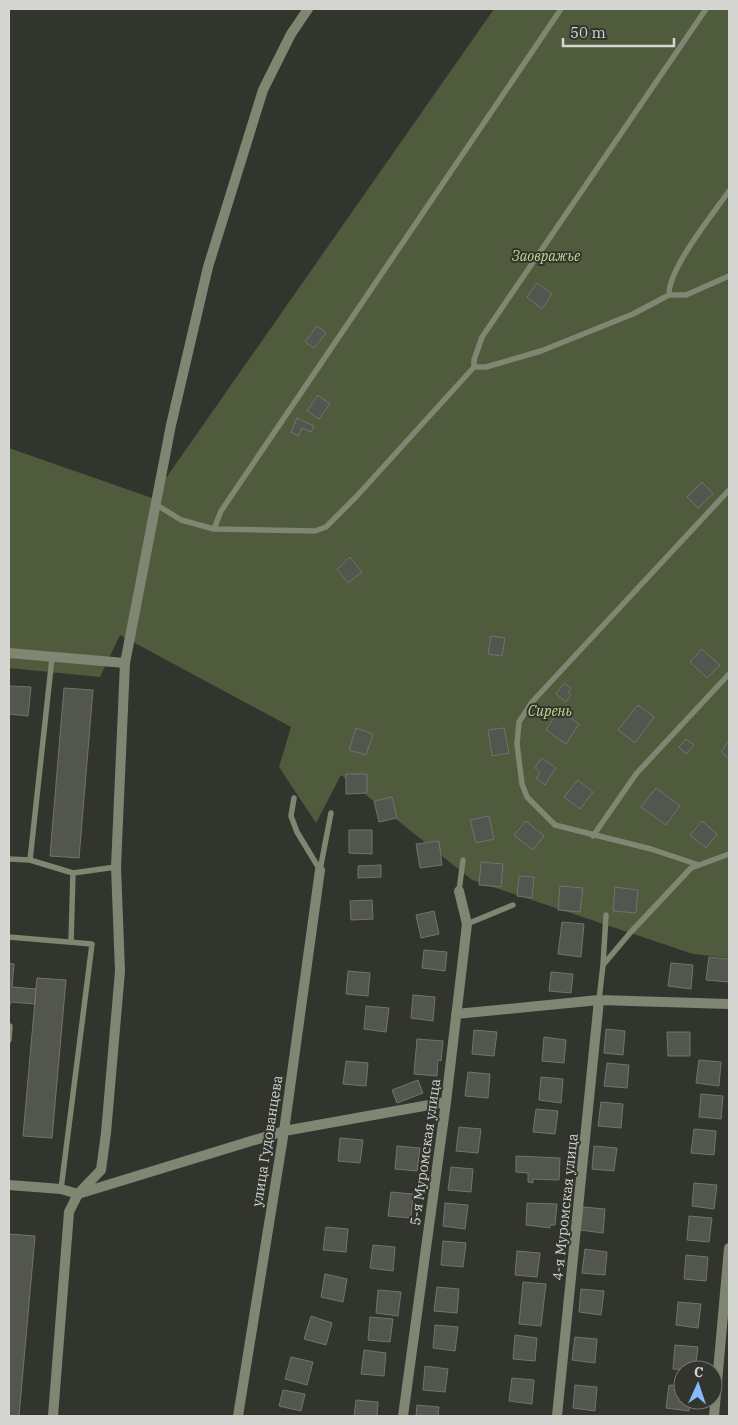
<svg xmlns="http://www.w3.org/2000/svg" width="738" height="1425" viewBox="0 0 738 1425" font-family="'IBM Plex Serif',serif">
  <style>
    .green { fill: #505a3d }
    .building { fill: #53564e; stroke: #71746c }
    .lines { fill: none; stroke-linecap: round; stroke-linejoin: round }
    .service { stroke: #7f8671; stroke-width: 5.5 }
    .minor { stroke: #7f8671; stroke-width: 10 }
    .labels { text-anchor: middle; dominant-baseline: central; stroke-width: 4; stroke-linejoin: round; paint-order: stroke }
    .park-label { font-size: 14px; font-style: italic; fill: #c2da8f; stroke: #32352d }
    .street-label { font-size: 14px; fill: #d5d6d1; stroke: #32352d }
  </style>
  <rect width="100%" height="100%" fill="#32352d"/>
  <path class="green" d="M494 9H729V958L693 954 472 880 341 775 316 823 279 767 291 727 120 635 100 677 9 668V448L152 498Z"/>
  <path class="building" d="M537 283 552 294 542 309 527 297Z
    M317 326 326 333 314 348 305 342Z
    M318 395 330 404 319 419 307 411Z
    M297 418 314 426 311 432 302 428 298 436 291 432Z
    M702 482 713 494 698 508 687 497Z
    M350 557 362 572 348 583 337 569Z
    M491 636 505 638 502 656 488 654Z
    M702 649 720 665 707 678 690 662Z
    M564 683 571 688 568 692 571 695 566 702 556 694Z
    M9 686 31 687 28 716 9 714Z
    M64 688 93 690 79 858 50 856Z
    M638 705 654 717 635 743 618 730Z
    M559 710 579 724 566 744 546 730Z
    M356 728 373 734 366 755 349 750Z
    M504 728 509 753 492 756 488 730Z
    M686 739 694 745 686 754 679 747Z
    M729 740V759L721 752Z
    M542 758 556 768 545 785 536 778 540 772 535 768Z
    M346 774H367V793L346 794Z
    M578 780 593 792 580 809 564 797Z
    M656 788 680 806 666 825 641 807Z
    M392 797 397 818 379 822 374 801Z
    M489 816 494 839 476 843 470 820Z
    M526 821 544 836 533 850 514 835Z
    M702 821 717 834 706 848 690 835Z
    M349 830H372V854L349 853Z
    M439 841 442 865 420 868 416 844Z
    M481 862 503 864 501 887 479 885Z
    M381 865V877L358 878V866Z
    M519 876 534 877 532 898 517 896Z
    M560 886 583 888 580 912 558 910Z
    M615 887 638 890 636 913 613 911Z
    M372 900 373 919 351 920 350 901Z
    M434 911 439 934 421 938 416 915Z
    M562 922 584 924 581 957 558 954Z
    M424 950 447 952 445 971 422 968Z
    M709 957 729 959V982L706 980Z
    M9 963 14 964 12 987 36 989 35 1004 11 1002 9 1007Z
    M671 963 693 965 691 989 668 986Z
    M348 971 370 973 368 996 346 994Z
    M551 972 573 974 571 993 549 991Z
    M37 978 66 980 52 1138 23 1136Z
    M413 995 435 997 433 1021 411 1018Z
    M366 1006 389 1008 386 1032 364 1029Z
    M606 1029 625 1031 623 1055 604 1053Z
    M474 1030 497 1032 494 1056 472 1054Z
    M667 1032H690V1056H668Z
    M544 1037 566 1040 564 1063 542 1061Z
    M417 1039 443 1041 441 1061 438 1060 437 1076 414 1074Z
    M699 1060 721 1062 719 1086 696 1083Z
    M346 1061 368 1063 366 1086 343 1084Z
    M607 1063 629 1065 627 1088 604 1086Z
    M468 1072 490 1074 488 1098 465 1096Z
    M541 1077 563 1079 561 1103 539 1100Z
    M418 1080 423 1093 397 1103 392 1090Z
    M701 1094 723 1096 721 1119 699 1117Z
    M601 1102 623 1104 621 1128 598 1126Z
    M536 1109 558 1111 555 1134 533 1132Z
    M459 1127 481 1129 478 1153 456 1151Z
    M694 1129 716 1131 714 1155 691 1153Z
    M340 1138 363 1140 360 1163 338 1161Z
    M397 1146 420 1148 417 1171 395 1169Z
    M594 1146 617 1148 614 1171 592 1169Z
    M516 1156 560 1158 559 1180 533 1179V1183L528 1182V1173L516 1172Z
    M451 1167 473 1169 471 1192 448 1190Z
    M694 1183 717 1185 714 1209 692 1206Z
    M391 1192 413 1194 411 1218 388 1216Z
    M445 1203 468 1205 465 1229 443 1226Z
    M527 1203 557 1204 555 1225H550V1228L526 1225Z
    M583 1207 605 1209 603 1233 580 1230Z
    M689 1216 712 1218 709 1242 687 1240Z
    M326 1227 348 1229 346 1252 323 1250Z
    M9 1234 35 1236 19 1416H9Z
    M443 1241 466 1243 463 1267 441 1265Z
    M373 1245 395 1247 393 1271 370 1268Z
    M585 1249 607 1252 605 1275 582 1273Z
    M517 1251 540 1253 537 1277 515 1275Z
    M686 1255 708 1257 706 1281 684 1279Z
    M325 1274 347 1279 343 1302 321 1297Z
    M523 1282 546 1284 541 1326 519 1324Z
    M437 1287 459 1289 457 1313 434 1311Z
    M581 1289 604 1291 601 1315 579 1312Z
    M378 1290 401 1292 398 1316 376 1313Z
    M678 1302 701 1304 698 1328 676 1325Z
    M311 1316 332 1323 326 1345 304 1339Z
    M370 1317 393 1319 390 1342 368 1340Z
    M435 1325 458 1327 455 1351 433 1348Z
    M515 1335 537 1338 535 1361 513 1359Z
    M575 1337 597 1339 595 1363 572 1360Z
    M675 1345 698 1347 695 1370 673 1369Z
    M364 1350 386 1353 384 1376 361 1374Z
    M291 1357 313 1362 307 1385 285 1379Z
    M425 1366 448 1369 445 1392 423 1390Z
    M512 1378 534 1380 532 1404 509 1401Z
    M575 1385 597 1387 595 1411 573 1408Z
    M669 1385 683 1386V1400H690L689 1411 666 1408Z
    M283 1390 305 1394 301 1411 279 1406Z
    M356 1400 378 1402 377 1416H354Z
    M417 1405 439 1407 438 1416H416Z"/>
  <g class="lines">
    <path class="service" d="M669 295C668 269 713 214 729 191
      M474 367H486L541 351 633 314 669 295H686L729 276
      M157 505 181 520 214 529 315 531 326 527 356 497 474 367V360L482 337 706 9
      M214 529 221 511 561 9
      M294 798 291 816 297 832 320 870
      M593 836 636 774 729 674
      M9 859 30 860 52 658
      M30 860 73 873 116 867
      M699 865 651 849 555 825 527 797 522 784 517 744 519 722 532 702 729 490
      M320 870 331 813
      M459 891 463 860
      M467 924 513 905
      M9 937 92 944 61 1189
      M71 942 73 873
      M603 965 606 915
      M599 1000 603 965 630 933 691 868 729 854
      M9 1040 10 1026"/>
    <path class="minor" d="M9 653 125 663
      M456 1014 599 1000 729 1004
      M9 1185 61 1189 78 1194 284 1131 446 1102
      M53 1416 69 1212 78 1194 101 1170 106 1133 120 971 116 867 125 663 171 425 208 267 263 90 291 34 308 9
      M238 1416 284 1131 320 870
      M403 1416 446 1102 467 924 459 891
      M557 1416 599 1000
      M714 1416 729 1248"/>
  </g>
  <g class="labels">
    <g class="park-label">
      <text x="546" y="256">Заовражье</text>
      <text x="550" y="711">Сирень</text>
    </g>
    <g class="street-label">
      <text transform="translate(267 1141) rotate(-81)">улица Гудованцева</text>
      <text transform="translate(425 1152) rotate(-82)">5-я Муромская улица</text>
      <text transform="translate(565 1207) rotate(-84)">4-я Муромская улица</text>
    </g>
  </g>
  <rect width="738" height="1425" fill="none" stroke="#d5d6d1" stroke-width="20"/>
  <g transform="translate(698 1385) rotate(3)"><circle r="24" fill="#32352d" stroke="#73756f"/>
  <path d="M0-4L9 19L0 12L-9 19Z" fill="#84bcfb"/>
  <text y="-8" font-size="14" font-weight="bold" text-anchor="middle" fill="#d5d6d1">С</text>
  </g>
  <path d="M563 38v8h111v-8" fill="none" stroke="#d5d6d1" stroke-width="2.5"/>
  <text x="570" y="38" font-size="15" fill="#d5d6d1" stroke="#32352d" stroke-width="4" paint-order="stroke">50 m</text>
</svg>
